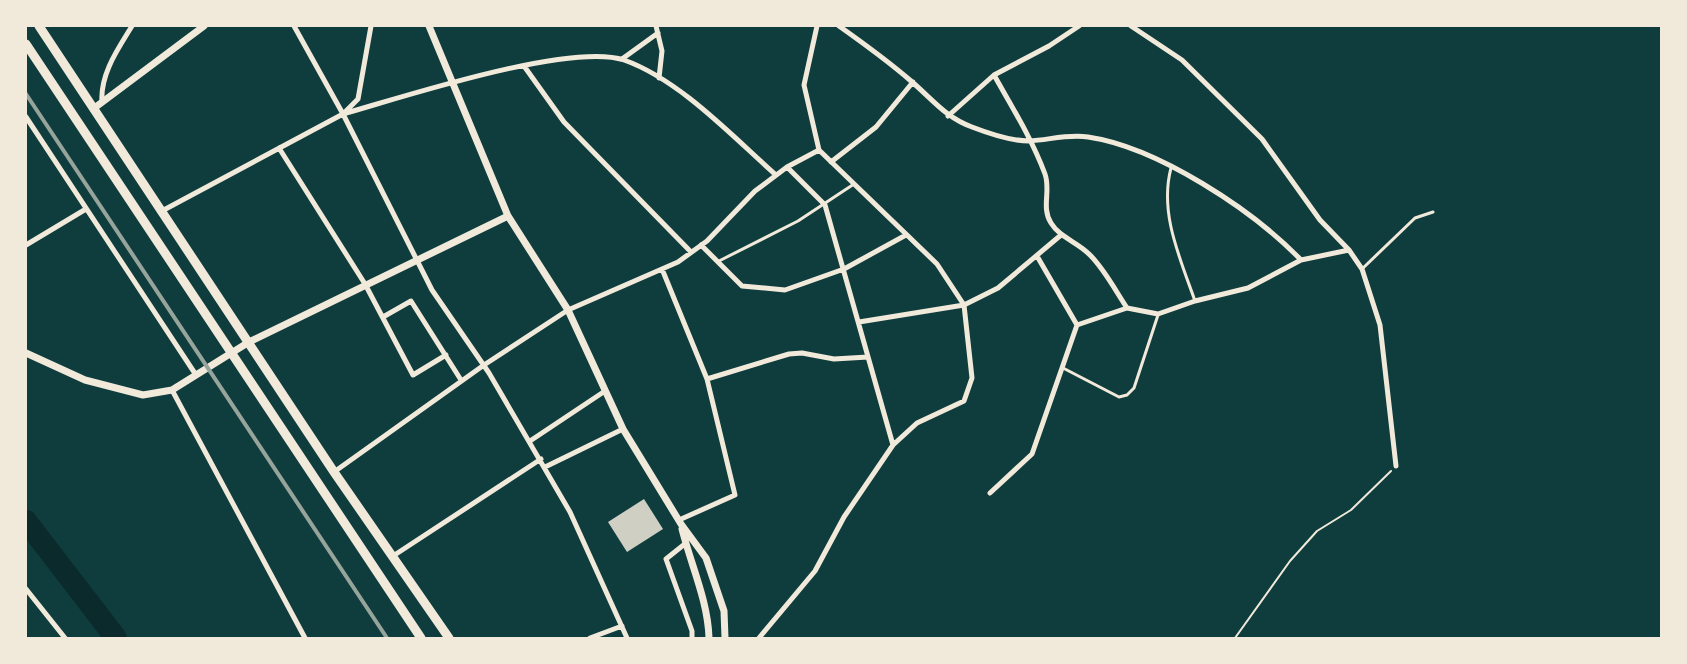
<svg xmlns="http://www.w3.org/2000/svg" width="1687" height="664" viewBox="0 0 1687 664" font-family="'DM Sans',sans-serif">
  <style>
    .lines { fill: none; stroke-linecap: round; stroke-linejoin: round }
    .river { stroke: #0a2a2b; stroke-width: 22 }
    .building { fill: #cfcfc3 }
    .path { stroke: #f1e9da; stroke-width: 2 }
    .service { stroke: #f1e9da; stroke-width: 3 }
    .minor { stroke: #f1e9da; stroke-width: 5 }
    .tertiary { stroke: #f1e9da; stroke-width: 7 }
    .trunk { stroke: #f1e9da; stroke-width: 9 }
    .rail { stroke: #97a49c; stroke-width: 4 }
  </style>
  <rect width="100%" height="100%" fill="#0f3d3e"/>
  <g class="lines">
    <path class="river" d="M26 521 116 638"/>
  </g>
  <path class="building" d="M644 499 663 529 627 552 608 522Z"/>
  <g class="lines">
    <path class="path" d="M1235 638 1290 561 1317 531 1351 510 1391 471"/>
    <path class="service" d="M1171 168C1159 213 1180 258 1195 301
      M719 261 798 221 854 184
      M1362 269 1415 218 1433 212
      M1063 368 1119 397 1127 395 1134 388 1158 315"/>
    <path class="minor" d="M294 26 343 114 432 290 489 373 570 512 627 638
      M656 26 662 51 659 78
      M817 26 804 85 819 150 937 264 964 305 859 322
      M839 26C863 43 888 61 911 81 931 98 946 118 972 127 990 134 1010 141 1029 141 1049 140 1067 134 1088 137 1157 147 1253 210 1301 260
      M1131 26 1182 60 1262 139 1320 220 1349 250 1362 269 1380 325 1396 466
      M622 59 658 33
      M524 66 564 122 691 252
      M994 75C1012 107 1032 139 1045 174 1051 191 1041 207 1051 223 1060 238 1078 242 1090 255 1105 270 1115 290 1127 308
      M102 102C100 74 118 49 132 26
      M343 114C403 97 570 42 624 60 680 80 732 136 776 175
      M948 116 994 75 1049 46 1079 26
      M26 117 196 375
      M279 148 365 284 413 375 446 355
      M831 162 876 127 913 82
      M787 167 825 205 893 445
      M160 212 343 114 358 99 371 26
      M26 245 86 209
      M701 245 742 286 785 290 844 269 906 235
      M662 269 707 379 735 495 679 520
      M383 317 411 301 461 380
      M1077 325 1127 308 1158 314 1195 301 1248 288 1301 260 1349 250
      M707 379 789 354 802 353 834 359 868 357
      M172 390 305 638
      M530 441 605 391
      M545 467 623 429
      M334 472 484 365 568 310 678 262 707 241 755 191 787 167 819 150
      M990 493 1032 454 1077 325 1037 256
      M686 543 666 559 692 631V638
      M393 556 541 459
      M26 589 65 638
      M590 638 622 626
      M759 638 815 571 844 517 893 445 917 423 964 401 972 378 964 305 998 288 1061 235"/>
    <path class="tertiary" d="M429 26 508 216 568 310 623 429 681 524 706 558 724 611 725 638
      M93 109 204 26
      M26 353 85 380 143 395 172 390 249 342 508 216
      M682 529C691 565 708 601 709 638"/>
    <path class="trunk" d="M39 26 334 472 449 638
      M26 44 421 638"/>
    <path class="rail" d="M26 94 387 638"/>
  </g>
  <rect width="1687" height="664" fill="none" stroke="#f1e9da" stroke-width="54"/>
</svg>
